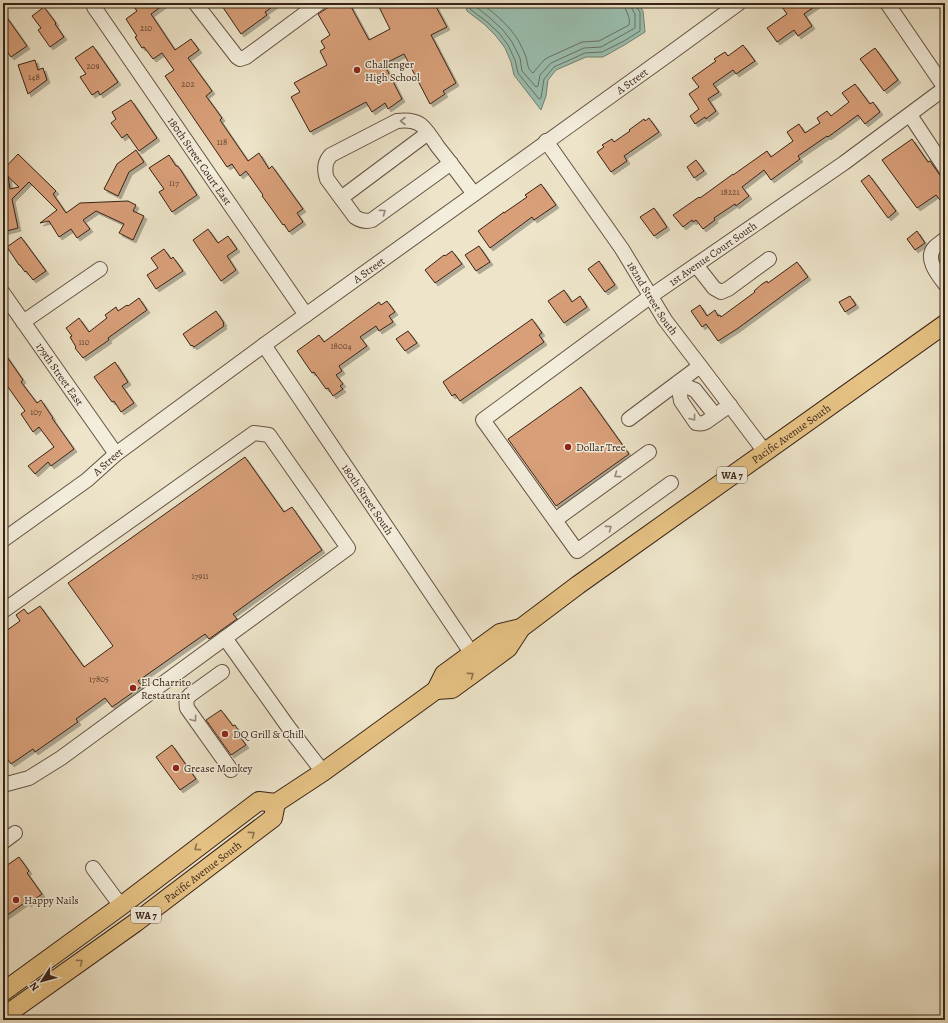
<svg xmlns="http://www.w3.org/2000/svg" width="948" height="1023" viewBox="0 0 948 1023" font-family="Alegreya,serif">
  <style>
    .water { fill: #9abfb0; stroke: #738173 }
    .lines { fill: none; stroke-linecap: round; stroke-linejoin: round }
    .shore { stroke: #697164; stroke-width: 1 }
    .building { fill: #d89f79; stroke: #382317; filter: url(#shadow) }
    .minor-casing { stroke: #655344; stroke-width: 16 }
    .major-casing { stroke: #382317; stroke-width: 20 }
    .minor { stroke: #f3eddc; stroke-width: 14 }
    .major { stroke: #e6c284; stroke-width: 18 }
    .oneway { stroke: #96887a }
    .oneway2 { stroke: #8f724e }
    .poi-dot { fill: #8f2418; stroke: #f3eddc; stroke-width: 1.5 }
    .labels { text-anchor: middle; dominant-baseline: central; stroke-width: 3; stroke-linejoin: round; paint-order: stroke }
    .number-label { font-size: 9px; fill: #604230 }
    .shield { fill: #f3eddc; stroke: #706052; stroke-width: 1 }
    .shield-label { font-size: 10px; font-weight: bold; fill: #382317 }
    .poi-label { font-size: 11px; fill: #382317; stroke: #f3eddc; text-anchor: start }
    .street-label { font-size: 11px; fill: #382317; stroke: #f3eddc }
  </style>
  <defs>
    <filter id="shadow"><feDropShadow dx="3" dy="3" stdDeviation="0" flood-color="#0004"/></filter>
  </defs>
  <rect width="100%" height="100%" fill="#ede4c9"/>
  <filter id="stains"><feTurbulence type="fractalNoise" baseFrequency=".005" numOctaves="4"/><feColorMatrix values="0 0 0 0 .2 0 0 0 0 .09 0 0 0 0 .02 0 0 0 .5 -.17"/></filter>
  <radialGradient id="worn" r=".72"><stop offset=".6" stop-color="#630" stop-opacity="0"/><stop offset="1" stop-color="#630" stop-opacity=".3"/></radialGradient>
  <path class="water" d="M464 3H638L643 11 645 32 626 44 603 57H586L556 70 548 80 546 96 541 110 514 75 511 62 505 48 496 36 484 24 467 11Z"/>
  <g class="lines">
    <path class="shore" d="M468 3 470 9 487 22 499 33 508 45 515 60 518 73 539 99 541 98 544 79 554 67 585 53 602 52 624 41 640 31V12L636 6 635 3
      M474 3 475 6 490 18 503 30 512 42 520 58 522 71 536 87 538 86 540 75 551 63 584 48 601 47 635 28V14L631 7 630 3
      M481 3C494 13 509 25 518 40 521 45 524 52 526 57 528 64 527 69 533 73L544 60 549 57 582 42 599 41 629 25C631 16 625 12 624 3"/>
  </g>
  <path class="building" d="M131 3H166L151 14 175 50 191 39 199 50 188 58 212 91 206 96 222 118 220 120 248 161 259 153 269 169 272 166 303 209 297 213 303 222 289 232 284 224 283 225 268 204 262 196 263 195 246 171 240 176 232 164 227 167 165 76 174 70 162 53 153 59 144 47 142 48 135 37 137 36 126 19 137 11Z
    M220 3H278L265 12 267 15 241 34Z
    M335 3H349L369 40 390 29 377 3H415L418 8 428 3H434L447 27 431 35 456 83 443 91 445 94 430 104 404 54 384 64 402 99 388 109 385 103 372 112 366 102 310 132 291 97 300 92 294 83 327 65 320 51 325 48 321 41 330 35 318 14Z
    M787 3H820L804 14 812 26 798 36 794 30 777 42 767 28 787 14 782 7Z
    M44 7 56 23 55 24 64 37 50 47 38 30 41 28 32 16Z
    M3 12 27 46 11 57 3 46Z
    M743 45 755 61 736 74 733 70 713 84 719 92 708 99 716 111 706 119 705 117 695 124 690 116 699 109 689 94 699 87 692 78 716 61 714 59 725 52 728 56Z
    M93 46 118 82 100 95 98 91 92 95 80 77 86 74 75 58Z
    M875 48 898 80 884 91 860 59Z
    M35 60 38 70 43 68 47 80 28 94 18 65Z
    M855 84 870 104 873 102 880 112 865 124 858 115 828 137 827 136 798 156 800 159 771 180 764 170 742 187 749 196 736 206 735 204 714 218 715 220 703 229 696 220 693 222 692 220 683 227 673 215 699 197 700 198 733 174V175L767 151 771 157 793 141 787 132 799 124 805 133 820 123 817 118 827 111 831 116 849 102 842 93Z
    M131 100 157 138 139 151 127 134 122 138 111 123 116 119 112 112Z
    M649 118 659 132 624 156 627 161 611 172 597 152 604 147 602 145 612 139 614 142 630 131 629 130 644 119 645 121Z
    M912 139 928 162 930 161 944 181 943 182 945 185V206L936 195 917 208 882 160Z
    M136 150 144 162 129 172 118 196 104 189 117 164Z
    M18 154 56 191 53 194 66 213 80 203 128 201 136 205 133 211 144 216 133 240 119 233 124 224 96 211 83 220 90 229 77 238 71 229 59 237 49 221 40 223 57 210 29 182 12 199 18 228 3 232V177L8 176 10 189 19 187 3 172V170Z
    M169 155 176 166H178L197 195 172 212 159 192 164 189 149 168Z
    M696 160 704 171 694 178 687 167Z
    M869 175 896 211 888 218 861 181Z
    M541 184 556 205 534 220 532 217 490 248 478 231 504 212V213L527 197 525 195Z
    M654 208 667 227 654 236 640 217Z
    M208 229 218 243 228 236 237 249 227 256 236 270 221 281 193 240Z
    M917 231 925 243 915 250 907 239Z
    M21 237 46 271 33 280 26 271 25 272 20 265H19L7 247Z
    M479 246 490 262 476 271 465 255Z
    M164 249 171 259 173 257 183 271 156 289 147 275 158 268 151 258Z
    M452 251 462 264 435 283 425 270 444 255 445 256Z
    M599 261 615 285 605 292 588 269Z
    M797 262 808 277 737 329 718 341 706 324 702 327 691 311 700 305 707 316 715 310 718 316 720 315 721 317 755 292 754 291 762 284 767 281 768 283Z
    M564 290 572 302 580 296 587 307 564 323 548 301Z
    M850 296 856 305 845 312 839 302Z
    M139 298 147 310 108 338 109 340 83 358 75 348 76 347 70 337 72 336 66 328 79 318 89 332 107 318 105 315 116 307 118 311 127 305 128 306Z
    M387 301 395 312 389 316 393 322 379 331 376 326 360 337 367 346 339 366 342 371 336 375 343 384 340 386 343 389 333 396 328 388 326 389 314 372 312 373 297 351 319 335 324 342 379 302 381 305Z
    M216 311 224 323 223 324 224 326 194 347 192 345 191 346 183 334Z
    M532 319 542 333 539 335 544 342 460 401 455 394 452 396 443 382Z
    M408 331 417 343 405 351 396 339Z
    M3 351 23 380 21 382 37 403 41 400 53 418H52L74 449 51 466 48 462 35 474 28 466 54 447 39 427 33 432 21 414 25 411 3 380Z
    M115 362 128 382 122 386 134 403 121 412 114 401 112 402 94 377Z
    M581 387 629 454 556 506 508 439Z
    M245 457 284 512 292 507 322 550 233 614 237 619 209 639 205 634 138 681 142 686 112 707 105 698 76 719 78 722 35 752 33 749 11 764 3 753V633L20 621 16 615 24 609 28 614 40 606 84 667 113 646 68 583Z
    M221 710 233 726 235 725 240 733 238 734 246 745 231 755 206 720Z
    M172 745 196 779 180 790 156 757Z
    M19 857 29 871 27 873 42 894 28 904 26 902 3 918V868Z"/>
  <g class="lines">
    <g class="minor-casing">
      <g id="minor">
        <path d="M887 3 945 88"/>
        <path d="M196 4 237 57 240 59 246 57 319 3"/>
        <path id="s1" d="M94 7 306 315"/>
        <path d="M910 115 945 168"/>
        <path id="s2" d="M546 141 622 249 665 320 707 375 765 452"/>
        <path d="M451 163 372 220C366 222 361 221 355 217L327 179C324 170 324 162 331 155L397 121C405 120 414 120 421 125 428 131 433 140 438 147 450 162 462 178 474 194"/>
        <path d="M341 198 428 133"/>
        <path d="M945 239C942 242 938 244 935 247 924 258 938 275 945 284"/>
        <path d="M696 265 714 288 721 292 728 289 769 259"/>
        <path id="s3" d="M3 293 116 454"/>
        <path d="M23 322 100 269"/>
        <path id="s4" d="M264 345 472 654"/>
        <path d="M678 383 681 401 696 423C700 424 702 424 706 422L730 405"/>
        <path d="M678 383 695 390 715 415"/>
        <path d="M629 419 700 366"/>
        <path id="s5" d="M671 483 577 551 483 420 651 296 844 163 945 88"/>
        <path d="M555 520 649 452"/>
        <path id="s6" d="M3 540 87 480 116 454 264 345 672 52 739 3"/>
        <path d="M3 611 254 433 269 435 348 548 61 758 29 778 3 785"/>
        <path d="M225 638 289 728 323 772"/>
        <path d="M222 672 190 695C186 699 186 702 187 708L231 770"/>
        <path d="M3 842 15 833"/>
        <path d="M93 868 121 906"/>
      </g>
    </g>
    <g class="major-casing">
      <g id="major">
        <path id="s7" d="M436 690 452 689 496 657 508 648 521 628 578 585 945 324"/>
        <path d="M3 992 121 906 259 801 276 803 323 772 436 690 444 674 500 633 521 628"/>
        <path id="s8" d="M3 1017 135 923 273 818 276 803"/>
      </g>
    </g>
    <use href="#minor" class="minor"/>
    <use href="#major" class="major"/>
  </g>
  <defs><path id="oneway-chevron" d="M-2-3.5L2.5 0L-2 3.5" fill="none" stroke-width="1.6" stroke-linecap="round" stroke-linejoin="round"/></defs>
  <g class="oneway">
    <use href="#oneway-chevron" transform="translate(403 121) rotate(180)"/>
    <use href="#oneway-chevron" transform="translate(383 212) rotate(-36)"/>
    <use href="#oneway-chevron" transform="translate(693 418) rotate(53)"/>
    <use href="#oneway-chevron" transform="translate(617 475) rotate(144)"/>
    <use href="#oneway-chevron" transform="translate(609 528) rotate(-36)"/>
    <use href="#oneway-chevron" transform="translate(194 719) rotate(54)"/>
  </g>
  <g class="oneway2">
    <use href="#oneway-chevron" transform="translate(471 675) rotate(-36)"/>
    <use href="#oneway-chevron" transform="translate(252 834) rotate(-37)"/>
    <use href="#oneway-chevron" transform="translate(197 848) rotate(143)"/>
    <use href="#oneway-chevron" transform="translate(80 962) rotate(-36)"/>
  </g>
  <g class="poi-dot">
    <circle cx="357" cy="70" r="4"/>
    <circle cx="568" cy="447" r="4"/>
    <circle cx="133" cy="688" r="4"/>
    <circle cx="225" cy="734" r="4"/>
    <circle cx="176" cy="768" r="4"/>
    <circle cx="16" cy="900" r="4"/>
  </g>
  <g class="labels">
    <g class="number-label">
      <text x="146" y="28">210</text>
      <text x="93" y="66">209</text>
      <text x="34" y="77">148</text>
      <text x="188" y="84">202</text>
      <text x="222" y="142">118</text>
      <text x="174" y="183">117</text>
      <text x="730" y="192">18221</text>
      <text x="84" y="342">110</text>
      <text x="341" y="346">18004</text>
      <text x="36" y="412">107</text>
      <text x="200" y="576">17911</text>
      <text x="99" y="679">17805</text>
    </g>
    <g class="shield">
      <rect x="717" y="467" width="30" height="16" rx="3"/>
      <rect x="131" y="907" width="30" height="16" rx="3"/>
    </g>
    <g class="shield-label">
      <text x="732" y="475">WA 7</text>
      <text x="146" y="915">WA 7</text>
    </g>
    <g class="poi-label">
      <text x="365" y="64">Challenger<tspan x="365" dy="13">High School</tspan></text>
      <text x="576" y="447">Dollar Tree</text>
      <text x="141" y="682">El Charrito<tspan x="141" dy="13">Restaurant</tspan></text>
      <text x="233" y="734">DQ Grill &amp; Chill</text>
      <text x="184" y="768">Grease Monkey</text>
      <text x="24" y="900">Happy Nails</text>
    </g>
    <g class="street-label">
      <text stroke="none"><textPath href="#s6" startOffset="779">A Street</textPath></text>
      <text stroke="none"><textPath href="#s1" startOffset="187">180th Street Court East</textPath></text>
      <text stroke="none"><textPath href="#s5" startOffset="561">1st Avenue Court South</textPath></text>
      <text stroke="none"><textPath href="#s6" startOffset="455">A Street</textPath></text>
      <text stroke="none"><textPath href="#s2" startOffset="190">182nd Street South</textPath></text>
      <text stroke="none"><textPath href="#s3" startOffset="99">179th Street East</textPath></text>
      <text stroke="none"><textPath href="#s7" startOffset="442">Pacific Avenue South</textPath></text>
      <text stroke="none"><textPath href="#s6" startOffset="131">A Street</textPath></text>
      <text stroke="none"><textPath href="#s4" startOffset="186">180th Street South</textPath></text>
      <text stroke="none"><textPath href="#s8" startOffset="247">Pacific Avenue South</textPath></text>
    </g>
  </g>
  <rect width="948" height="1023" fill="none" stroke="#ede4c9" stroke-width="16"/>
  <rect x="4" y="4" width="940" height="1015" fill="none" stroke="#382317" stroke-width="2"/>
  <rect x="8" y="8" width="932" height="1007" fill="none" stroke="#382317"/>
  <g transform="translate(42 981) rotate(234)" stroke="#f3eddc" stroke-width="3" paint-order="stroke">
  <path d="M0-3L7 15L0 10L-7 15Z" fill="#382317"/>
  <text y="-6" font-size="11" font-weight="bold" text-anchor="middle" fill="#382317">N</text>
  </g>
  <rect width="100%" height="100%" filter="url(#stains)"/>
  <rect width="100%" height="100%" fill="url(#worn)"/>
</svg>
